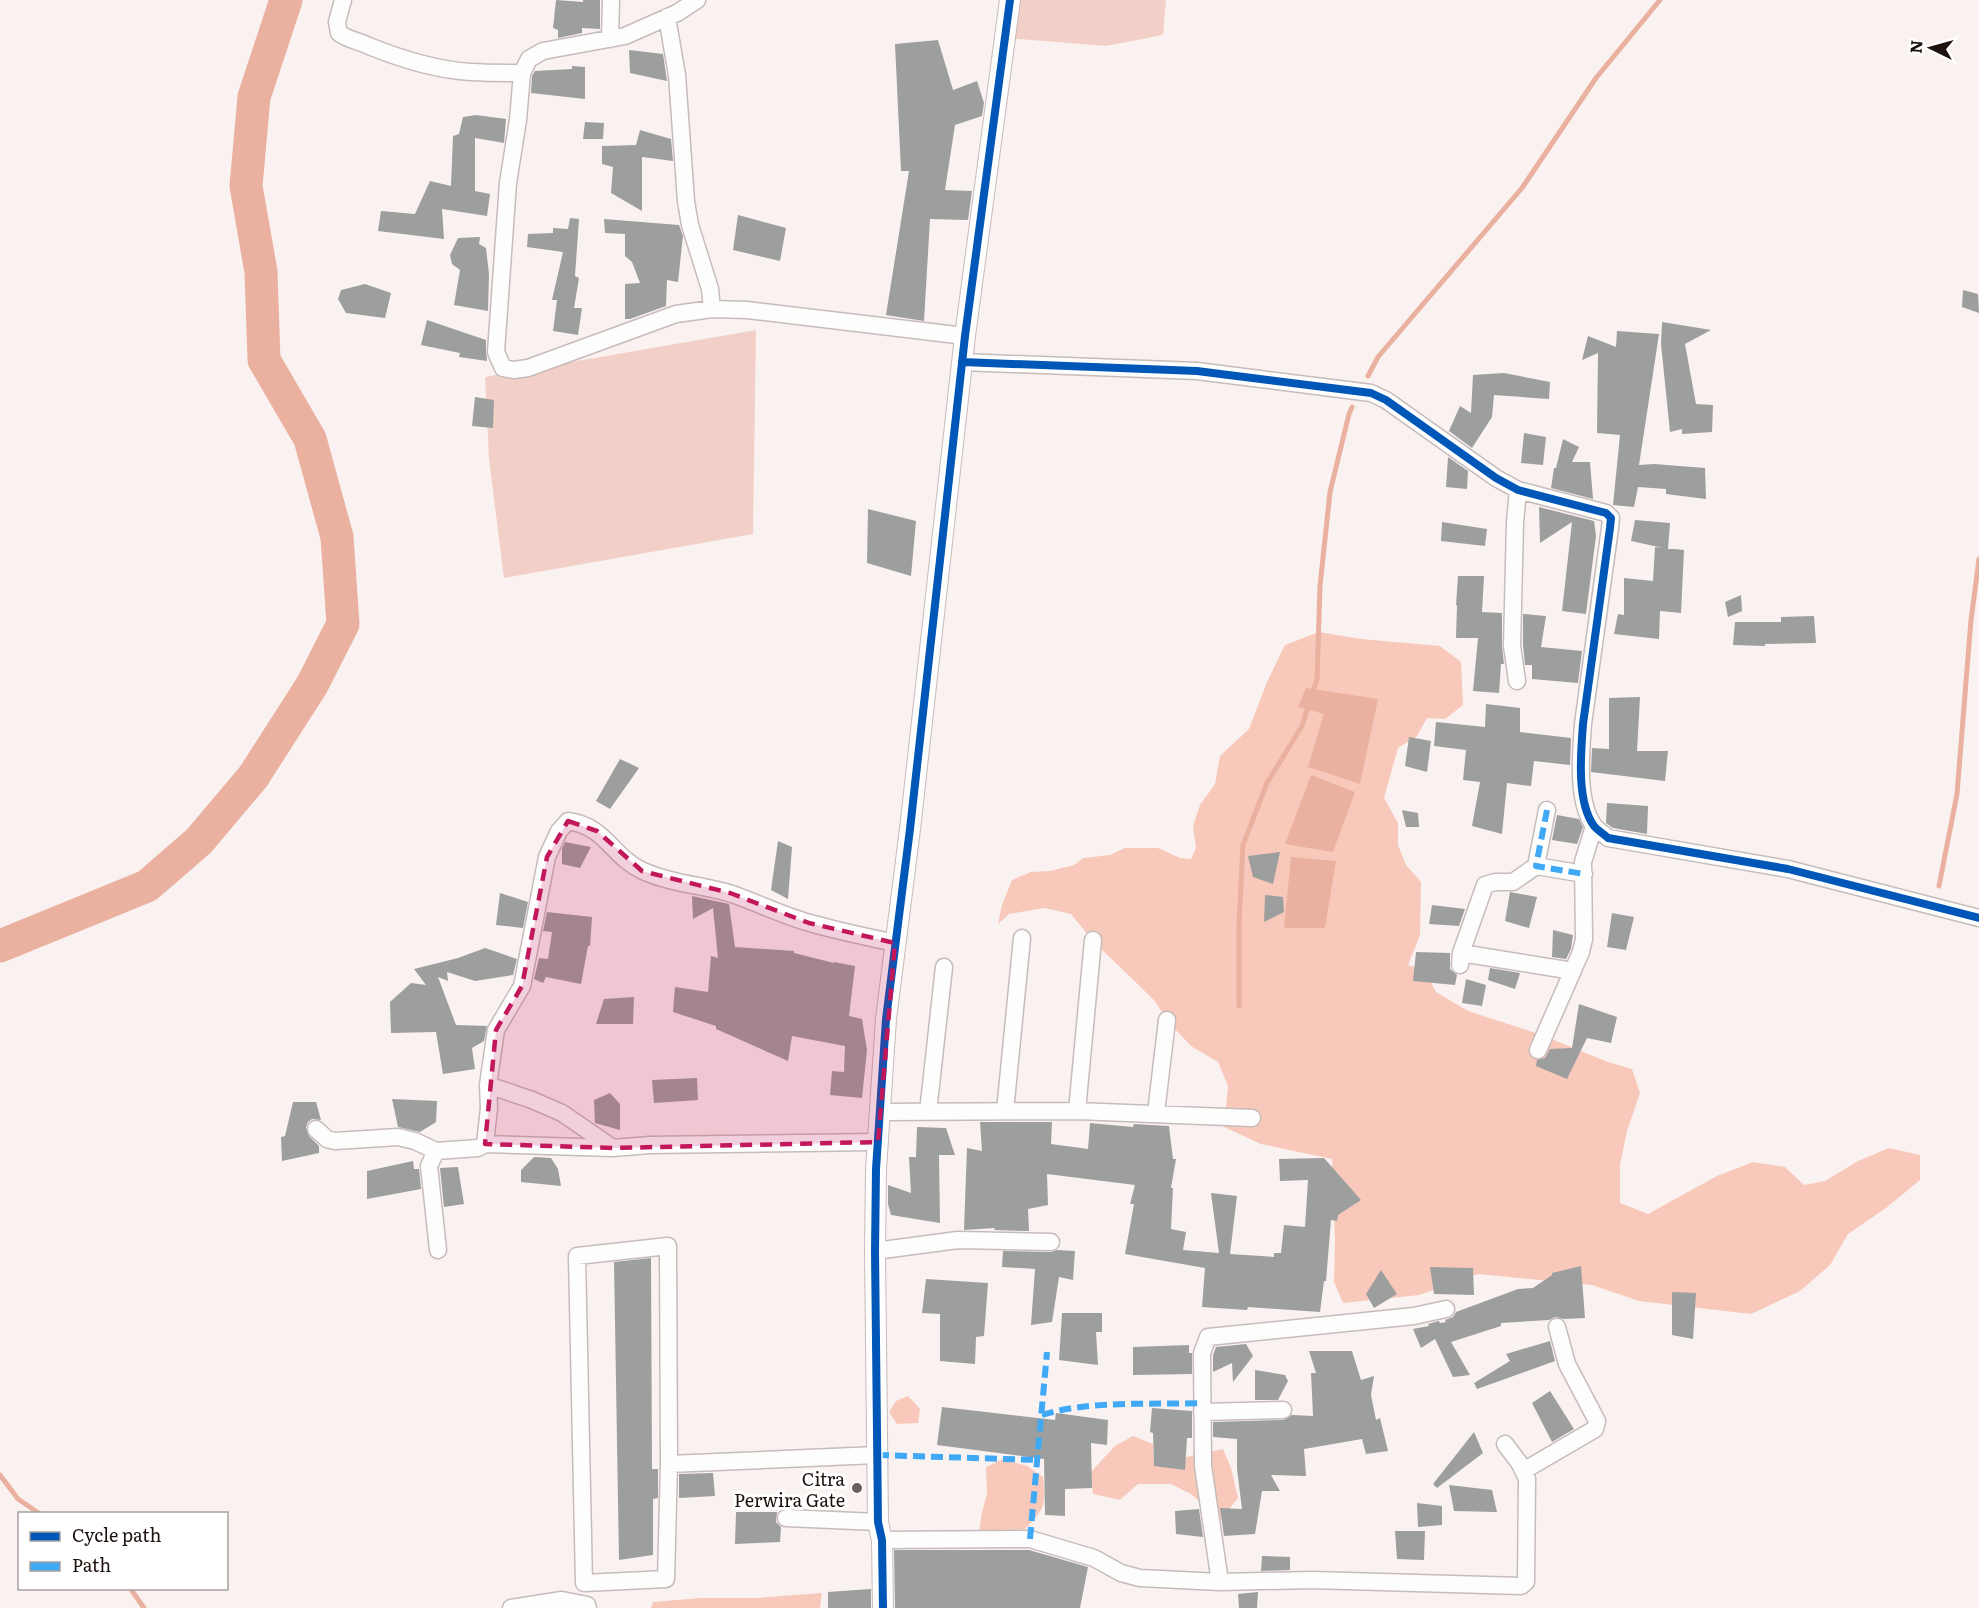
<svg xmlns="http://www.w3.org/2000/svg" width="1979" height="1608" viewBox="0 0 1979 1608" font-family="Literata,serif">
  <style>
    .green { fill: #f3d0c7 }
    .forest { fill: #f8c9bb }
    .water { fill: #eab1a0 }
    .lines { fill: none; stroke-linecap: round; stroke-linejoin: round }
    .stream { stroke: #eab1a0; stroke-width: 5 }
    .river { stroke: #eab1a0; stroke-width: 33 }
    .building { fill: #9c9f9d }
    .minor-casing { stroke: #c6bcba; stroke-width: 19 }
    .tertiary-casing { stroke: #c6bcba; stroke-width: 22 }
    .minor { stroke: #fefdfd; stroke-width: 16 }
    .tertiary { stroke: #fefdfd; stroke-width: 20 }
    .quiet { stroke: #3fa9f5; stroke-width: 6; stroke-dasharray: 12 6; stroke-linecap: butt }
    .cycleway-casing { stroke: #fff; stroke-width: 11 }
    .cycleway { stroke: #0057b8; stroke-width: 8 }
    .marked { fill: #c2185b; fill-opacity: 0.2; stroke: #c2185b; stroke-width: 4.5; stroke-dasharray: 12 8; stroke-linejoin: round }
    .poi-dot { fill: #6b605e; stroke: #fff; stroke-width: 2 }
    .labels { text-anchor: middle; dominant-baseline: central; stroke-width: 6; stroke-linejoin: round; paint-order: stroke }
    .poi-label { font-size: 18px; fill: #1e120f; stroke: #fff; text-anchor: end }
  </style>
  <rect width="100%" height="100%" fill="#faf2f0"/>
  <path class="green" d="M1009 0H1166L1163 35 1106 46 1005 38Z
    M756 330 753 534 504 578 489 459 485 377Z"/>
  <path class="forest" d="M1319 632 1361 639 1440 646 1461 662 1463 705 1445 719 1427 718 1417 736 1398 748 1384 798 1398 823V845L1406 865 1421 882 1420 935 1408 965 1425 970 1436 992 1468 1011 1539 1034 1608 1062 1632 1069 1640 1093 1627 1131 1620 1165V1203L1648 1214 1717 1176 1753 1162 1785 1167 1804 1185 1825 1181 1858 1161 1889 1148 1920 1155V1180L1886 1208 1848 1234 1830 1265 1800 1291 1751 1314 1639 1301 1592 1285 1478 1274 1419 1295 1343 1303 1334 1282 1335 1240 1332 1159 1261 1144 1224 1127 1228 1086 1218 1062 1191 1046 1170 1024 1154 1000 1093 941 1071 914 1045 908 1009 914 998 924 1002 905 1012 880 1031 872 1050 871 1074 865 1083 858 1110 855 1125 848H1158L1180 858 1191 859 1196 848 1193 826 1200 805 1215 784 1220 756 1249 729 1267 682 1285 645Z
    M908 1396 920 1409 918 1423 897 1424 889 1412 896 1401Z
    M1133 1436 1153 1444 1154 1466 1194 1455 1223 1449 1231 1468 1238 1498 1220 1520 1191 1494 1171 1484H1138L1120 1500 1093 1494 1090 1473 1115 1446Z
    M1003 1459 1027 1466 1043 1477C1046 1507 1045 1508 1025 1529L979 1532 982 1512 987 1494 986 1467Z
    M822 1593 820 1608H651L653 1602 701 1598H756Z"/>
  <path class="water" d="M1306 688 1378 699 1360 784 1308 767 1324 714 1298 707Z
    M1311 775 1355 792 1333 852 1285 844Z
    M1291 857 1336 861 1325 928H1284Z"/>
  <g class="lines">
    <path class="stream" d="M1368 376 1378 357 1522 188 1596 78 1660 0
      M1312 695 1317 679 1320 586 1330 492 1349 414 1352 407
      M1939 886 1957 794 1971 620 1979 559
      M1239 1006V924L1243 845 1267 783 1302 726 1309 703
      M0 1475 18 1499 40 1514
      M130 1588 144 1608"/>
    <path class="river" d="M0 946 147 886 199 841 253 777 312 685 343 624 337 537 310 439 264 360 261 272 246 186 254 97 286 0"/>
  </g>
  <path class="building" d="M556 0 583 2V0H600V29L582 28V33L558 38V30L553 28Z
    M938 40 953 90 977 81 984 103 982 116 955 125 945 190 972 191 968 220 930 219 924 321 886 315 909 171H901L895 44Z
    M629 50 663 54 667 81 630 73Z
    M572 66 585 67V99L531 93 532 76 535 71 572 69Z
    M476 115 506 119 504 143 475 138V191L490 194 487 216 442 209 444 239 378 231 381 211 415 214 430 181 451 186 453 136 459 134 463 117Z
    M585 122 604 123 603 139H583Z
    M640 130 671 139 673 161 642 157V211L611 193 613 167 602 164V146L636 145Z
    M738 215 786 228 780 261 733 250Z
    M570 218 579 219 575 276 579 278 574 308H582L578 335 553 331 557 300H552L563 252 527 247 528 234 553 233V228L568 229Z
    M604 219 679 225 683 236 678 282 667 280 666 306 630 319H625V284L640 283 632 262 625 256V234L605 233Z
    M480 237 479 244 486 248 489 274 488 311 454 305 460 270 452 264 450 255 458 238Z
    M365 284 391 293 385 318 346 313 338 299 341 290Z
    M1963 290 1978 294 1979 313 1962 307Z
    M427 320 486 340V351L487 361 459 357 460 353 421 345Z
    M1662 322 1711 330 1685 344 1696 404 1713 405 1712 432 1682 434V429L1670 432 1661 344Z
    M1617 331 1659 334 1639 465 1654 464 1705 468 1706 499 1666 494V489L1638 487 1634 507 1613 505 1620 435 1597 433 1598 353 1582 360 1588 336 1616 347Z
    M1504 373 1550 382 1549 399 1494 395 1492 417 1472 448 1449 431 1460 406 1471 413 1473 375Z
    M475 397 494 400 493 428 472 426Z
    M1524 433 1546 437 1543 465 1521 463Z
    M1563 439 1579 447 1572 462H1590L1593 499 1551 488 1554 468H1556Z
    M1448 457 1468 471 1467 489 1446 487Z
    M1539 507 1594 521 1596 536 1586 614 1562 611 1572 522 1540 543Z
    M868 509 916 521 911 576 867 563Z
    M1635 520 1670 523 1668 549 1631 541Z
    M1442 522 1487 529 1485 546 1441 541Z
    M1655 547 1684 550 1681 613 1660 611 1659 639 1614 634 1618 614 1624 615V578L1653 581Z
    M1458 576H1484L1482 612 1502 613V646L1504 664H1501L1499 693 1473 691 1478 638H1456L1457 605H1456Z
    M1741 595 1742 611 1728 617 1725 602Z
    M1523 614 1546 616 1541 647 1582 651 1578 683 1532 679V665H1525L1523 645Z
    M1814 616 1816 643 1765 644V646L1733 645 1735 622H1781V617Z
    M1640 697 1637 751H1668L1665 781 1591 772 1592 748 1609 749V698Z
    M1486 704 1520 708V732L1571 738 1570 765 1534 761 1531 786 1507 783 1502 834 1472 826 1480 782 1463 780 1466 750 1434 746 1436 722 1485 727Z
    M1409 737 1431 741 1427 772 1405 766Z
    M620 759 639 768 610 809 596 801Z
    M1607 803 1648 806 1647 834 1613 828 1606 823Z
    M1402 810 1418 813 1419 827H1406Z
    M1557 815 1579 819 1583 827 1577 844 1552 840Z
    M778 841 792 847 788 899 771 890Z
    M565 842 591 847 580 868 562 864V849Z
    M1280 852 1273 884 1253 877 1248 856Z
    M1510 892 1537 897 1529 928 1505 921Z
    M500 893 528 902 523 928 496 925Z
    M1265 895 1283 897 1284 912 1264 922Z
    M692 896 729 904 735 947 794 951V953L834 963V962L855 966 849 1016 862 1019 867 1050 862 1098 830 1095 832 1071 844 1072 845 1046 792 1036 788 1061 716 1029V1026L673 1012 675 987 708 992 711 956 718 958 713 908 693 919Z
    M1432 905 1465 909 1459 926 1429 924Z
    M547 912 592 917 590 946H588L581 984 546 977 543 983 534 979 539 958 548 959 552 932 543 931Z
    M1612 913 1634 917 1626 950 1607 947Z
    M1553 930 1573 935 1571 949 1566 959 1552 957Z
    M485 948 517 959 513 975 475 981 447 972 448 981 438 977 456 1025 487 1026 484 1041 472 1048 475 1069 443 1074 436 1032 391 1033 390 1002 411 983 426 985 414 969 458 958Z
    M1416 952 1450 953V969L1457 975 1455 985 1413 981Z
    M1490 968 1520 973 1515 989 1488 980Z
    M1466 979 1486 985 1482 1006 1462 1003Z
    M634 997 633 1024H596L604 999Z
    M1579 1004 1617 1017 1611 1043 1587 1038 1567 1079 1536 1066 1537 1060 1545 1058 1550 1049 1572 1048Z
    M697 1078 698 1100 654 1103 652 1080Z
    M610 1093 620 1104V1130L595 1123 594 1100Z
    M392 1099 437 1101 436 1122 420 1132 398 1127Z
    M293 1102H316L321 1120 312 1119 308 1122 306 1127 309 1136 319 1146V1153L282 1161 281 1137 285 1136Z
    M980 1122H1052L1051 1144 1088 1149 1090 1123 1133 1127 1134 1124 1169 1126 1173 1159H1176L1171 1188H1173L1171 1229 1186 1232 1183 1250 1219 1253 1211 1193 1237 1196 1230 1254 1274 1257V1253H1281L1284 1225 1305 1227 1308 1180 1280 1181 1279 1159 1324 1158 1361 1200 1338 1215 1337 1221 1331 1220 1326 1281H1324L1320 1312 1248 1307 1247 1310 1202 1307 1205 1268 1125 1254 1134 1204H1130L1135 1185 1047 1174 1048 1205 1028 1209 1029 1231 994 1230 995 1228 964 1230 967 1148 982 1151Z
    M917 1127 946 1128 955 1155H939L940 1223 891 1215 888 1204V1185L911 1193 909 1157H916Z
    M534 1157 551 1158 558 1169 561 1186 521 1182V1170Z
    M413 1161 414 1169H419L421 1189 367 1199V1171Z
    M458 1167 464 1204 444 1207 440 1168Z
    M1057 1250 1075 1251 1073 1280 1059 1277 1052 1322 1031 1325 1035 1269 1002 1267 1003 1251 1051 1252Z
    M651 1258 652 1469H658V1498L653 1499V1555L619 1560 614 1262Z
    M1581 1266 1585 1318 1564 1319 1555 1317 1549 1320 1501 1323V1326L1451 1342 1470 1375 1453 1377 1435 1339 1421 1348 1413 1329 1429 1326 1428 1324 1439 1321 1440 1323 1446 1322 1445 1320 1453 1317 1456 1312 1518 1289 1533 1288 1552 1275V1273Z
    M1430 1267 1473 1268 1474 1295 1434 1294Z
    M1381 1270 1397 1294 1374 1308 1366 1294Z
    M926 1279 988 1283 984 1336 976 1337 975 1364 940 1361V1314L922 1313Z
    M1672 1292 1696 1293 1693 1339 1672 1335Z
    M1062 1313H1102V1332H1096L1098 1365 1059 1360Z
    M1550 1341 1555 1361 1477 1389 1474 1383 1510 1361 1506 1354Z
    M1246 1344 1253 1356 1233 1382 1232 1363 1213 1372V1355L1216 1347Z
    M1189 1345V1353H1192V1374L1133 1375V1347Z
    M1309 1351H1352L1361 1380 1374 1376 1371 1395 1376 1420 1380 1418 1388 1451 1366 1454 1362 1439 1304 1449 1306 1476 1271 1475 1280 1491H1262L1255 1534 1224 1536 1220 1508 1242 1509 1237 1469V1439L1213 1437V1422L1283 1420 1292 1415 1313 1416 1311 1373H1316Z
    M1255 1370 1285 1375 1288 1381 1278 1400H1255Z
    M1550 1391 1574 1429 1552 1442 1532 1403Z
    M942 1407 1055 1420 1056 1413 1108 1420 1107 1445 1091 1443 1092 1488 1065 1489V1516L1045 1515 1044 1459 937 1445Z
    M1152 1408 1192 1411V1438H1187L1185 1470 1154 1466 1153 1433 1150 1432Z
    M1474 1432 1483 1453 1437 1488 1433 1484Z
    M713 1473 715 1496 679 1498V1474Z
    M1449 1485 1492 1490 1497 1512 1454 1511Z
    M1417 1503 1442 1506V1525L1418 1527Z
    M1199 1509 1203 1537 1176 1534 1175 1511Z
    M736 1512H777L776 1522 781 1527 780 1542 735 1544Z
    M1395 1531H1425L1424 1560 1397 1559Z
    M894 1550H1029L1088 1567 1080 1608H895Z
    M1262 1556 1290 1557V1570L1261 1571Z
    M871 1589V1608H828V1592Z
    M1258 1592 1257 1608H1239L1238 1594Z"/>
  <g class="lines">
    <g class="minor-casing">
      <path id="minor" d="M343 0 337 22 339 33C348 40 359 41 369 46 401 59 436 70 471 72 488 73 505 73 522 73
        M697 0 677 13 625 36 543 51 529 59 522 73 518 120 508 183 496 352 503 368 514 370 528 368 676 314 712 309 747 310 965 336
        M667 17 677 75 686 201 690 225 710 289 712 309
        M610 39 611 0
        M962 362 1197 371 1371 393 1386 400 1496 478 1518 490 1606 513 1611 518 1610 528 1583 724C1581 752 1576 801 1594 826 1597 830 1604 834 1608 838L1788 869 1979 918
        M1517 681 1512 646 1515 522 1518 490
        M1536 866 1584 874
        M1461 953 1573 971
        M1460 965 1461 953 1485 885 1495 882H1513L1536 866 1547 810
        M1538 1050 1581 952 1584 939 1583 862 1594 826
        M488 1085 532 1100 562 1113 613 1148 650 1145 878 1142
        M1005 1111 1022 938
        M1077 1111 1093 940
        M880 1112 1077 1111 1252 1118
        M928 1112 944 967
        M1156 1113 1167 1020
        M316 1129 327 1139 335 1141 398 1137 415 1141 436 1151 478 1148 485 1144 489 1108 488 1085 496 1030 522 986 547 857 559 831 568 821C606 826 612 857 643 871 672 884 703 885 732 894 758 903 784 916 810 923 838 931 867 937 895 943
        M485 1144 612 1148
        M436 1151 429 1166 438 1250
        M668 1246 669 1464 666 1579 584 1583 577 1256Z
        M875 1251 958 1240 1051 1242
        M1202 1412 1283 1410
        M669 1464 877 1455
        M1523 1471 1595 1429 1597 1421 1567 1364 1557 1327
        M786 1518 878 1522
        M882 1540 1030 1539 1094 1558 1121 1573 1140 1578 1220 1582 1312 1580 1521 1586 1526 1582 1527 1479 1520 1464 1505 1444
        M1220 1582 1203 1466 1202 1353 1208 1337 1414 1316 1446 1309
        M511 1608 562 1600 587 1605 588 1608"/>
    </g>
    <g class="tertiary-casing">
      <path id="tertiary" d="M883 1608 882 1540 878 1522 875 1251 876 1169 886 1019 910 829 965 336 1010 0"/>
    </g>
    <use href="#minor" class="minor"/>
    <use href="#tertiary" class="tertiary"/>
    <path class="quiet" d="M1547 810 1536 866 1584 874
      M1042 1415C1089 1400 1152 1405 1202 1403
      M877 1455 1038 1460
      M1030 1539 1047 1352"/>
    <g class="cycleway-casing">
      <path id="cycleway" d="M962 362 1197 371 1371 393 1386 400 1496 478 1518 490 1606 513 1611 518 1610 528 1583 724C1581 752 1576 801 1594 826 1597 830 1604 834 1608 838L1788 869 1979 918
        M883 1608 882 1540 878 1522 875 1251 876 1169 886 1019 910 829 965 336 1010 0"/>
    </g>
    <use href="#cycleway" class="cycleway"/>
  </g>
  <path class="marked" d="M568 821 597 831 642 871 730 893 809 923 895 943 878 1142 613 1148 485 1144 496 1030 522 986 547 857Z"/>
  <circle class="poi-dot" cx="857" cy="1488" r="6"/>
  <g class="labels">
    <g class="poi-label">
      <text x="845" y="1478">Citra<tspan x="845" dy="21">Perwira Gate</tspan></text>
    </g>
  </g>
  <rect x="18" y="1512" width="210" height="78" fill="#ffffff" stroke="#a5a09f" stroke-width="1.5"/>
  <rect x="30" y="1532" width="30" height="9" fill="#0057b8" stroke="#a5a09f" stroke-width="1.5"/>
  <text x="72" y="1542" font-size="18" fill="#1e120f">Cycle path</text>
  <rect x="30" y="1562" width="30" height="9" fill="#3fa9f5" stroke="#a5a09f" stroke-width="1.5"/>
  <text x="72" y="1572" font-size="18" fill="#1e120f">Path</text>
  <g transform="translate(1931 48) rotate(275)" stroke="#ffffff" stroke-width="4.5" paint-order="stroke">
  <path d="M0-4.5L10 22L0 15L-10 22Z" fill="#1e120f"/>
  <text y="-9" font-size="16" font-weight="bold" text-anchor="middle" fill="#1e120f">N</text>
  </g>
</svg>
